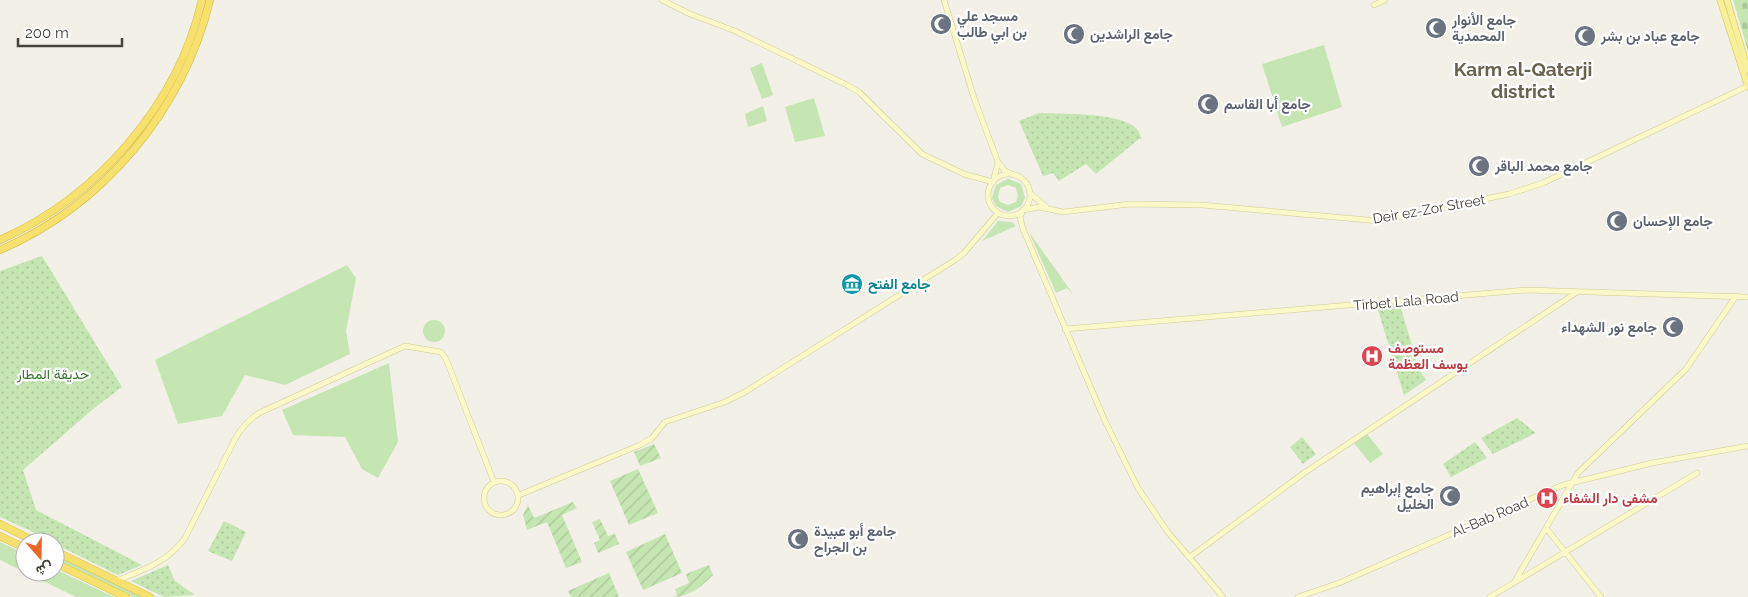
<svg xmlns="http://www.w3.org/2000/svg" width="1748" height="597" viewBox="0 0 1748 597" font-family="Raleway,Vazirmatn,sans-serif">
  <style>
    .grass { fill: #c5e5b2; fill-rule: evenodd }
    .cemetery { fill: url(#cemetery-stones) }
    .park { fill: url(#park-dots) }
    .garden { fill: url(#garden-furrows) }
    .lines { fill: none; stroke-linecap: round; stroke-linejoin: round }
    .secondary-casing { stroke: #d0cb99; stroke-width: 6 }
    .primary-casing { stroke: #ddcf6b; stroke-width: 7 }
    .highway-casing { stroke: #d5b93f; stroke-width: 8 }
    .secondary { stroke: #fbf8c9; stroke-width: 5 }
    .primary { stroke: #f8ef9b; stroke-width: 5.5 }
    .highway { stroke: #f6e16f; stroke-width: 7 }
    .labels { text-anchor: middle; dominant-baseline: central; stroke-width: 4.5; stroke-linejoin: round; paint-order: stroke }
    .worship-label { font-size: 14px; font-weight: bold; fill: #5b616d; stroke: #fff; text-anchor: start }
    .street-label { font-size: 14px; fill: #454237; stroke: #fff }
    .culture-label { font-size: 14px; font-weight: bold; fill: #0d838f; stroke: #fff; text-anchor: start }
    .health-label { font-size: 14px; font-weight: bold; fill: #be3a42; stroke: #fff; text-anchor: start }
    .park-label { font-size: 14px; fill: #3b742d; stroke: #fff }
    .district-label { font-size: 19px; font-weight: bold; fill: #68624e; stroke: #fff }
  </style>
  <defs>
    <pattern id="cemetery-stones" width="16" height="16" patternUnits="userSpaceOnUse" patternTransform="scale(1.25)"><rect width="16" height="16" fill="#c5e5b2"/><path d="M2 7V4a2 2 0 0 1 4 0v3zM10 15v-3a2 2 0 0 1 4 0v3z" fill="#abc69a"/></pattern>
    <pattern id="park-dots" width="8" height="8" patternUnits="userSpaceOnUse" patternTransform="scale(1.25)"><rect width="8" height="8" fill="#c5e5b2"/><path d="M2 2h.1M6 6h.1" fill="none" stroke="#abc69a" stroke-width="1.8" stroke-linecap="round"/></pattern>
    <pattern id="garden-furrows" width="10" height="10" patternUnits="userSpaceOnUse" patternTransform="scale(1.25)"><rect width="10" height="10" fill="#c5e5b2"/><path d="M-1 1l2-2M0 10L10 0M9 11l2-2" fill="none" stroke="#abc69a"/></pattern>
  </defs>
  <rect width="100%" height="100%" fill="#f3f1e7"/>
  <path class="grass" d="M1324 45 1342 107 1282 127 1262 64Z
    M762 63 773 95 762 99 750 68Z
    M814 98 825 136 795 142 785 107Z
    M763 106 767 121 748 127 745 114Z
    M1008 179 1021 184 1025 198 1021 206 1008 212 996 206 992 198 996 185ZM1008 185 1016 188 1018 196 1016 202 1008 205 1000 202 998 197 1000 188Z
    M998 221 1012 222 1016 226 982 241Z
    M1029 232 1073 294 1067 288 1056 293Z
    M347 265 356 278 346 331 350 354 285 385 245 375 222 416 178 424 155 360Z
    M423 331a11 11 0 1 1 22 0a11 11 0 1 1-22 0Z
    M389 363 398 442 378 478 362 469 345 437 293 435 282 410Z
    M1367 434 1383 454 1370 463 1354 443Z
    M0 542 25 554V572H55V569L114 597H76L0 560Z
    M55 554 143 597H133L55 559Z"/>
  <path class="cemetery" d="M1733 0H1748V51Z"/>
  <path class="park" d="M1039 113C1060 114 1122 112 1137 129 1139 131 1140 136 1142 139H1139L1096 174 1086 164 1059 181 1053 173 1043 176 1019 121Z
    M42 256 122 387 93 409 23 470 36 510 142 565 118 575 55 544V542L0 517V271Z
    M1400 305 1419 369 1426 380 1404 395 1377 307Z
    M1517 418 1536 433 1493 454 1481 438Z
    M1302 437 1316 454 1303 464 1290 447Z
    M1475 442 1487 458 1451 477 1443 464Z
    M224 521 246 532 232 561 208 551Z
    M168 565 175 581 195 595 164 597 131 581Z"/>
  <path class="garden" d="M654 444 661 458 640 466 634 452Z
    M638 469 658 513 629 525 610 481Z
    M573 502 577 508 562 515 582 562 566 568 547 522 527 530 523 515 528 505 534 518Z
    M600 519 608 536 615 534 619 544 598 553 594 543 600 540 592 522Z
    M665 534 682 573 643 590 626 552Z
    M709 565 713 575C702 586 690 597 673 597L677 595 675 589 689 583 686 574Z
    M609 573 619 597H571L568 591Z"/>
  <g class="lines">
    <g class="secondary-casing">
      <path id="secondary" d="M662 0 690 14 735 31 847 85 859 92 922 154 964 174 993 182 998 162 1005 171 1014 175
        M944 0 974 98 998 162
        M1374 5 1385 0
        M988 195a21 21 0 1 1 42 0a21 21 0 1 1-42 0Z
        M1030 193 1046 207
        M1065 329 1526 290 1748 297
        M484 498a17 17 0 1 1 34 0a17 17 0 1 1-34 0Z
        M519 495 640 445 652 438 665 422 725 402 745 392 955 260 964 253 998 213
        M1546 528 1601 597
        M1190 557 1304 473 1577 292
        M116 581C143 570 168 562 185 538L235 439C242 427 248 421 259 413L405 346 441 352 446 359 494 482
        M1515 581 1578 473 1686 369 1736 296
        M1223 597 1167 531 1138 488 1105 421 1023 229 1020 217 1023 210 1039 207 1063 212 1130 204 1202 205 1379 221 1509 194 1543 183 1748 86
        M1298 597 1339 583 1563 485 1652 463 1748 446
        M1490 597 1697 473"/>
    </g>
    <g class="primary-casing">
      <path id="primary" d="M1720 0 1748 87
        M1727 0 1748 70"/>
    </g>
    <g class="highway-casing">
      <path id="highway" d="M0 240C97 197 178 105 202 0
        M0 250C104 205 183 110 210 0
        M0 524 36 542
        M0 536 25 548
        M55 551 150 597
        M55 563 126 597"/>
    </g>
    <use href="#secondary" class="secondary"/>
    <use href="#primary" class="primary"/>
    <use href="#highway" class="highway"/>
  </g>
  <defs>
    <g id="mosque-disc" transform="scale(1.125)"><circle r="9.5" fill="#6b7280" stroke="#fff"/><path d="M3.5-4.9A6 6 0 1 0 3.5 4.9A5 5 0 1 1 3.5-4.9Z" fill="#fff"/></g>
    <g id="museum-disc" transform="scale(1.125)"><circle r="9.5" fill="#0f9aa8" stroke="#fff"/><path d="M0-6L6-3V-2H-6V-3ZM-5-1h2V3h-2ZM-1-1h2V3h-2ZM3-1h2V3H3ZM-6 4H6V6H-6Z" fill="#fff"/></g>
    <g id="hospital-disc" transform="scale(1.125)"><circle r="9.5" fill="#e0444e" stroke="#fff"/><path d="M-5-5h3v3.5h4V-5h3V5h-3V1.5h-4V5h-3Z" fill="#fff"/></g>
  </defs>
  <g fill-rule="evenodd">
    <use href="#mosque-disc" x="941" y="24"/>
    <use href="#mosque-disc" x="1436" y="28"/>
    <use href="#mosque-disc" x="1074" y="34"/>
    <use href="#mosque-disc" x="1585" y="36"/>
    <use href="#mosque-disc" x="1208" y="104"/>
    <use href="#mosque-disc" x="1479" y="166"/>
    <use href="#mosque-disc" x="1617" y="221"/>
    <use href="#museum-disc" x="852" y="284"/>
    <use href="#mosque-disc" x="1673" y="327"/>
    <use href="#hospital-disc" x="1372" y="356"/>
    <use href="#mosque-disc" x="1450" y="496"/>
    <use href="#hospital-disc" x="1547" y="498"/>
    <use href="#mosque-disc" x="798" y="539"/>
  </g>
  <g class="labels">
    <g class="worship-label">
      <text x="957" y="16">مسجد علي<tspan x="957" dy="16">بن ابي طالب</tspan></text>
      <text x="1452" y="20">جامع الأنوار<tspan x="1452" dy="16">المحمدية</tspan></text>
      <text x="1090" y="34">جامع الراشدين</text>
      <text x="1601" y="36">جامع عباد بن بشر</text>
      <text x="1224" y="104">جامع أبا القاسم</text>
      <text x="1495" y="166">جامع محمد الباقر</text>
      <text x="1633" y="221">جامع الإحسان</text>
      <text x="1657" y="327" text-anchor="end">جامع نور الشهداء</text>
      <text x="1434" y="488" text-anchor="end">جامع إبراهيم<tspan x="1434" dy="16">الخليل</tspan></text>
      <text x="814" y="531">جامع أبو عبيدة<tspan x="814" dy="16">بن الجراح</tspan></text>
    </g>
    <g class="street-label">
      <text transform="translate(1429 209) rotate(-10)">Deir ez-Zor Street</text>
      <text transform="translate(1406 301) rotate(-5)">Tirbet Lala Road</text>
      <text transform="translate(1490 517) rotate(-23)">Al-Bab Road</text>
    </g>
    <g class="culture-label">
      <text x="868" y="284">جامع الفتح</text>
    </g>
    <g class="health-label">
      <text x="1388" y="348">مستوصف<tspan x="1388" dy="16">يوسف العظمة</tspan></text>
      <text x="1563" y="498">مشفى دار الشفاء</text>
    </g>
    <g class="park-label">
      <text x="53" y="374">حديقة المطار</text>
    </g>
    <g class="district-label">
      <text x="1523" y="69">Karm al-Qaterji<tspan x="1523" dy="22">district</tspan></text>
    </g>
  </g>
  <g transform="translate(40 557) rotate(160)"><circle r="24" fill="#ffffff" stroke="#b5b3af"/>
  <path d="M0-4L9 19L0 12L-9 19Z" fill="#ee6623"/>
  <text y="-8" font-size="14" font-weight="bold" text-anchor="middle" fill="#454237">ش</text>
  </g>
  <path d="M18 38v8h104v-8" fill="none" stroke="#454237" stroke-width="2.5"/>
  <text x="25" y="38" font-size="15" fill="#454237" stroke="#ffffff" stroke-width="4" paint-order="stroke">200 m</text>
</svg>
